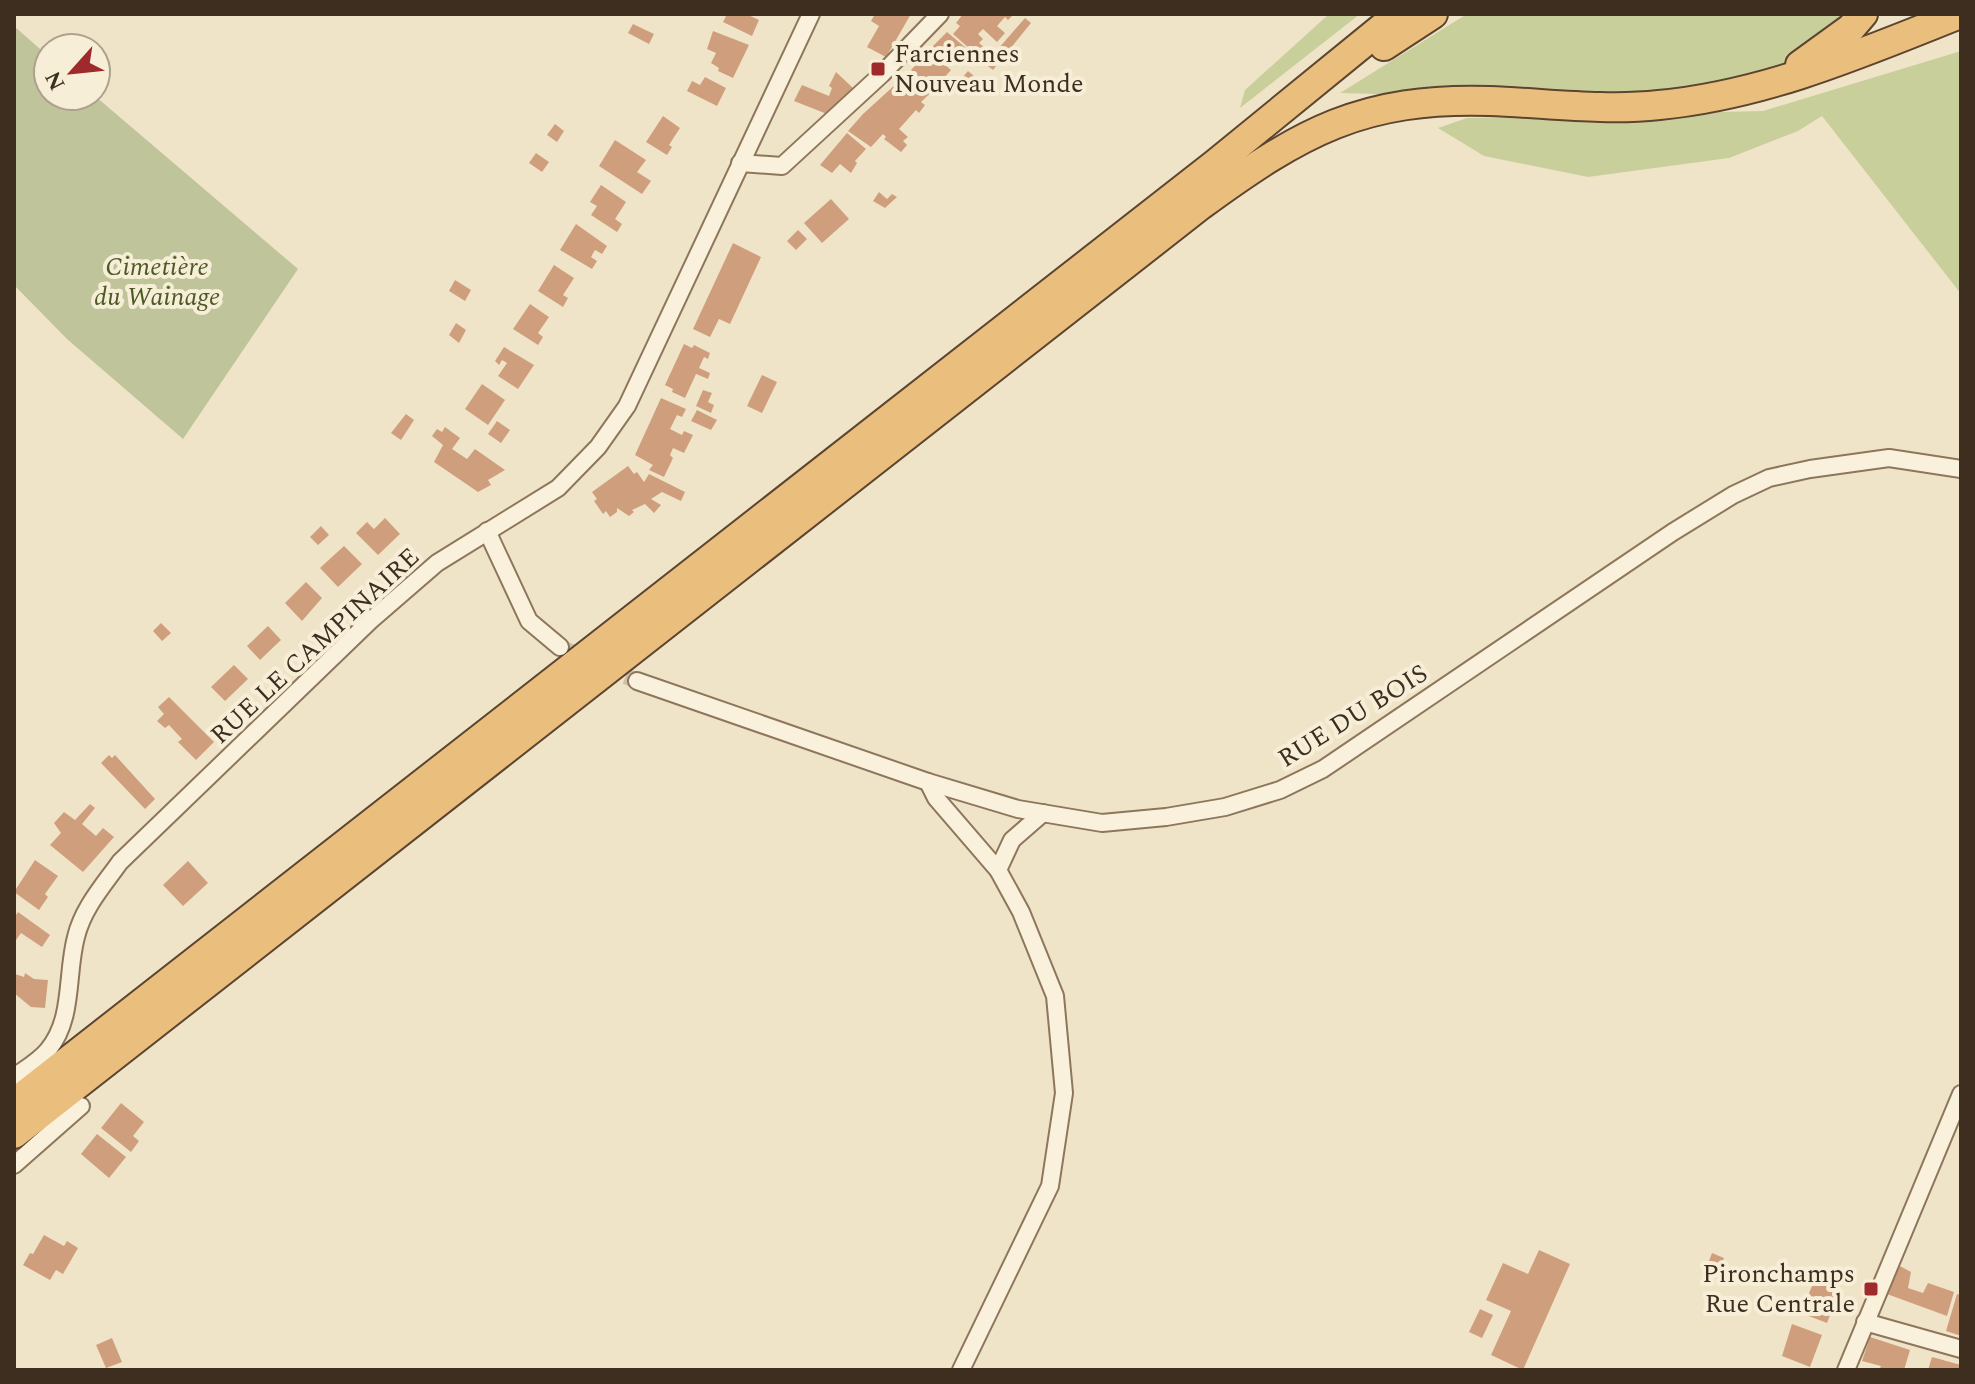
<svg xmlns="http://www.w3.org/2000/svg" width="1975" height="1384" font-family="Spectral,serif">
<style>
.green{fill:#c9cf9b}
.cemetery{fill:#bfc49a}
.building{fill:#cf9f7d}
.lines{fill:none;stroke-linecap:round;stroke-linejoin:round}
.minor-tunnel{stroke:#ccc0a6;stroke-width:16;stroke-dasharray:16 8;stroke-linecap:butt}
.minor-casing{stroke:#8d765c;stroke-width:20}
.trunk-casing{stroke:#5b4430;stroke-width:32}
.minor{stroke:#faf1dc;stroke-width:16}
.trunk{stroke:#eabe7c;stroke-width:28}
.poi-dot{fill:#9e2a2b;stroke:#f7eed8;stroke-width:3}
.labels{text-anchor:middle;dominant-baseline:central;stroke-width:8;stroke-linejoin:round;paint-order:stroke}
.poi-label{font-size:26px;fill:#3d2e20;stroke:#f7eed8;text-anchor:start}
.park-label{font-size:26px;font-style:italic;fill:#4d5a26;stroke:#f7eed8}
.street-label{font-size:26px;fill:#3d2e20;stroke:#f7eed8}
</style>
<rect width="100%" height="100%" fill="#f0e4c8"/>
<!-- green -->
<g class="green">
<path d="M1329,14H1360L1240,108L1245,90Z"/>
<path d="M1467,14H1844L1783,70L1619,101L1340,93Z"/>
<path d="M1961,51V294L1822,116L1798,131L1729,158L1588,177L1484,156L1438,128L1467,118L1763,111Z"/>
</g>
<!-- cemetery -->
<path class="cemetery" d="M14,26L48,56V96H95L298,269L183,439L67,339L14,285Z"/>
<!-- building -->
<g class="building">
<path d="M727,14H746L759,20L752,36L723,22Z"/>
<path d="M875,14H911L886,57L867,47L879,26L871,21Z"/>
<path d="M963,14H1014L1008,20L1005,17L997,26L1005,33L997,42L983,29L978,34L983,39L979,43L985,48L978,56L953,34L960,26L956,23Z"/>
<path d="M1025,18L1031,23L993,70L985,64Z"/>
<path d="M633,24L654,34L649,44L628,33Z"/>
<path d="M713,31L749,45L733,78L718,71L719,68L711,63L716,53L707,49Z"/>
<path d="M947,32L966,48L949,65L931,48Z"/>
<path d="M929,51L951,70L942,80L937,76L934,79L940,84L921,102L925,105L919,113L916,110L899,129L908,137L903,141L907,145L901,152L884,139L886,137L883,134L871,147L848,131L863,114L908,73L919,86L924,81L911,70Z"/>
<path d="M968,71L982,83L977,91L962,78Z"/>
<path d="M836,72L853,88L827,114L794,101L802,85L829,96L832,88L829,86Z"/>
<path d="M705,77L726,88L717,106L687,91L692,81L700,85Z"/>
<path d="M663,116L680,128L669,145L672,147L667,155L646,142Z"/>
<path d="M555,124L564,131L557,142L547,135Z"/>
<path d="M847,133L866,149L855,161L857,163L851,173L840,164L832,173L820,165Z"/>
<path d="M615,140L646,160L637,172L651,181L642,194L599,166Z"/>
<path d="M536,153L549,162L542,172L529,163Z"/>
<path d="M601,185L626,202L615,219L622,224L617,232L591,215L597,206L590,202Z"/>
<path d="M879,192L887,199L892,194L897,197L885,208L873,201Z"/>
<path d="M831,199L849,219L822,243L804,223Z"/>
<path d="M576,224L607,246L602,254L595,250L591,257L597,261L592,269L560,250Z"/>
<path d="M798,230L807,239L796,250L787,241Z"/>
<path d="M733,243L761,257L730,324L719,319L710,337L693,329Z"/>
<path d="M554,265L574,278L563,295L568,298L563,307L538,291Z"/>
<path d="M455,280L471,290L465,301L449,291Z"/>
<path d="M530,304L549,317L538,333L543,337L538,345L513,329Z"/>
<path d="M456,323L466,330L459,343L449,335Z"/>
<path d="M684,344L692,348L694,345L710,353L708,359L704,357L699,368L710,373L708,379L696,374L685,398L672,392L673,389L665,385Z"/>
<path d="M504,347L534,365L518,389L498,376L507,363L502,360L499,365L495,361Z"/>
<path d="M762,375L777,382L762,413L747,406Z"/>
<path d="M482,384L505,400L488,425L465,409Z"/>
<path d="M703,390L712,393L708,402L714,405L711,413L696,406Z"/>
<path d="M661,398L686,409L682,417L677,415L670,429L682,435L684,431L693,435L684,453L673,448L670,455L673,458L664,477L649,470L653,465L635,455Z"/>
<path d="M697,410L717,420L711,430L691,421Z"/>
<path d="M406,414L414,420L401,440L391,433Z"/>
<path d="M497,421L510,430L501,443L488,434Z"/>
<path d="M445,427L460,438L452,449L467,459L475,449L505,470L488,480L491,485L478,492L434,462L443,445L432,436L437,429L442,432Z"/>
<path d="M628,466L634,474L637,472L644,482L649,474L685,492L681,501L662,492L651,499L661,505L654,513L645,504L632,510L634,512L629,516L617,508V512L610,517L606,511L603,514L594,501L597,499L592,492Z"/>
<path d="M385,518L400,534L378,555L356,533L367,522L374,529Z"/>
<path d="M321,526L329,535L318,545L310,537Z"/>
<path d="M344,546L362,564L338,587L320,568Z"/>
<path d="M306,582L322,598L302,621L285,603Z"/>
<path d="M161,623L171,633L162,641L153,631Z"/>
<path d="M268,626L281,640L260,660L247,646Z"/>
<path d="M234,665L248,679L225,701L211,687Z"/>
<path d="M169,697L214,742L196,760L178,742L182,739L169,725L165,728L157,721L164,714L158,707Z"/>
<path d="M109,755L112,758L115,755L155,799L145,809L101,763Z"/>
<path d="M90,804L95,808L82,824L96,836L103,828L114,837L83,872L50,845L61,833L54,823L64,812L75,820Z"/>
<path d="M35,860L58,876L45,894L48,897L39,910L14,892Z"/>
<path d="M188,861L208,883L183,906L163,885Z"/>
<path d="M18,912L50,935L42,947L21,933L14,943V918Z"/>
<path d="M25,973L34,979L48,980L45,1008L31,1007L14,993L15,974L24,977Z"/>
<path d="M121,1103L144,1122L133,1136L139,1141L131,1152L101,1128Z"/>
<path d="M97,1134L126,1157L109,1178L81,1154Z"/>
<path d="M44,1235L64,1246L67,1241L78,1248L63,1274L56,1270L50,1280L23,1265L30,1253L33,1254Z"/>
<path d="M1539,1250L1570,1264L1523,1370L1491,1355L1511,1311L1486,1300L1503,1263L1528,1274Z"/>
<path d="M1712,1253L1724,1258L1722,1264L1719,1263L1715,1273L1706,1269Z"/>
<path d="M1898,1265L1911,1272L1908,1288L1923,1293L1928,1283L1954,1292L1947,1316L1887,1294Z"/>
<path d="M1814,1281L1839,1291L1827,1323L1801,1313Z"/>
<path d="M1957,1294L1960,1295L1961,1304V1336L1946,1331Z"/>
<path d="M1480,1309L1493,1315L1482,1338L1469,1332Z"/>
<path d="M1792,1324L1822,1335L1810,1367L1782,1356Z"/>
<path d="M1870,1337L1910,1350L1904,1370H1879L1881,1366L1862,1361Z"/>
<path d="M112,1338L122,1362L106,1368L96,1345Z"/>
<path d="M1932,1357L1961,1365V1370H1928Z"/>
</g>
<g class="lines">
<!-- minor-tunnel -->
<path class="minor-tunnel" d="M560,647L637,681"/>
<defs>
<g id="minor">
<path d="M740,163L782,166L882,74L940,14"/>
<path d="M487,531L529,621L560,647"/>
<path d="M637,681L928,782L1018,809L1102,823L1166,817L1225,807L1280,790L1323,769L1673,532L1733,495L1769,478L1810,469L1889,458L1961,469"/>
<path d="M928,782L936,798L998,870L1021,912L1055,996L1064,1093L1050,1186L961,1370"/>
<path d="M998,870L1012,840L1043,813"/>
<path d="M14,1077C25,1069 39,1061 48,1050C74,1019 66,974 76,937C83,908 103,886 120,862L370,621L437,563L558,488L598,447L627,406L811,14"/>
<path d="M14,1165L81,1106"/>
<path d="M1865,1322L1961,1349"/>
<path d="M1846,1370L1961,1094"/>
</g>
<g id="trunk">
<path d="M1384,46L1433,14"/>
<path d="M1800,65L1851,28L1863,14"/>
<path d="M14,1103L1215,164L1399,14"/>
<path d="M14,1134L1201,205C1301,132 1362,97 1490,101C1546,103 1604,111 1659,105C1765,95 1862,53 1960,14"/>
</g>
</defs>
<!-- minor casing -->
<use href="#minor" class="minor-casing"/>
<!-- trunk casing -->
<use href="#trunk" class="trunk-casing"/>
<!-- minor -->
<use href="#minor" class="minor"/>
<!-- trunk -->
<use href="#trunk" class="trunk"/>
</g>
<!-- markers -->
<g class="poi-dot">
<rect x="870" y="61" width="16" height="16" rx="4"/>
<rect x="1863" y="1281" width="16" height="16" rx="4"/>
</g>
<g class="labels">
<!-- poi labels -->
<g class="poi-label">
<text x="894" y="54">Farciennes<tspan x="894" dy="30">Nouveau Monde</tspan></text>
<text x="1855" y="1274" text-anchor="end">Pironchamps<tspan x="1855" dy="30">Rue Centrale</tspan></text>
</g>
<!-- park labels -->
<g class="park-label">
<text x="157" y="267">Cimetière<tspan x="157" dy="30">du Wainage</tspan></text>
</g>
<!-- street labels -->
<g class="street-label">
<text transform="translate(315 646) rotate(-43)">RUE LE CAMPINAIRE</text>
<text transform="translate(1353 716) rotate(-32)">RUE DU BOIS</text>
</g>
</g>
<!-- border -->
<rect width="1975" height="1384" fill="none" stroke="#3d2e20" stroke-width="32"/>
<!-- north arrow -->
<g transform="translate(72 72) rotate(243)"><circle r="38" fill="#f7eed8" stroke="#ada18e" stroke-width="2"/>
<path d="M0-6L14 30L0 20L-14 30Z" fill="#9e2a2b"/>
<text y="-12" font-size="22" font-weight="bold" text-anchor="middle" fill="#3d2e20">N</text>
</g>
</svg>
